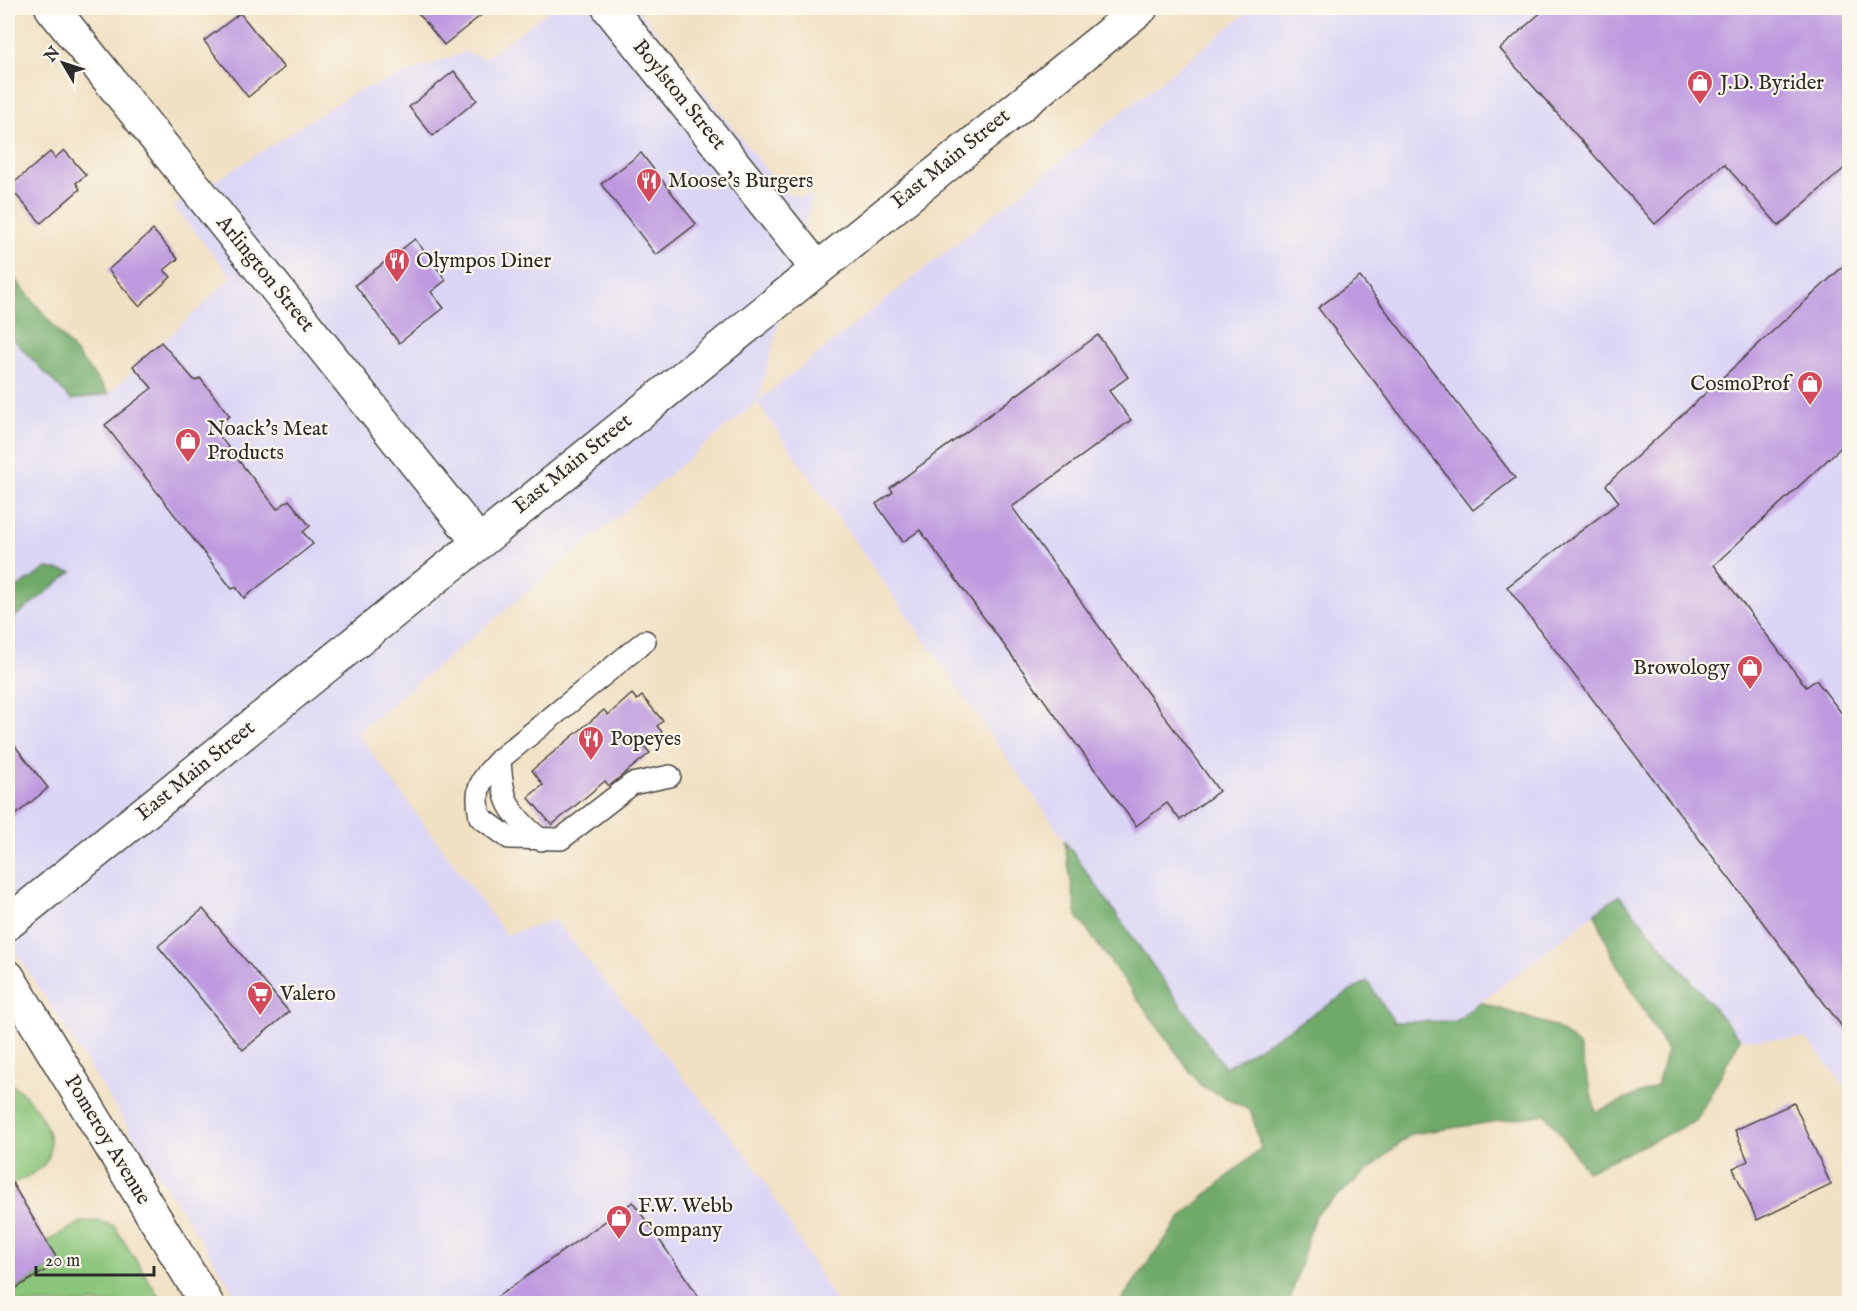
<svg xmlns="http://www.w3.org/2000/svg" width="1857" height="1311" font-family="'IM FELL English',serif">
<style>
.built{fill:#dcd6f6}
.green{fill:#8ac579;stroke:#5a7852;stroke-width:1.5}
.forest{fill:#6faa69;stroke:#4d6a4a;stroke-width:1.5}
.building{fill:#be99df}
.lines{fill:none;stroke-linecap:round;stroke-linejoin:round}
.service-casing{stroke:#494642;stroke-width:24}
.minor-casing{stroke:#494642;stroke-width:36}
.secondary-casing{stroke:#494642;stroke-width:36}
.primary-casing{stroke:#494642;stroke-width:36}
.service{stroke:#fff;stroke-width:21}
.minor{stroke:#fff;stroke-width:33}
.secondary{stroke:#fff;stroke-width:33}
.primary{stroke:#fff;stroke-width:33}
.labels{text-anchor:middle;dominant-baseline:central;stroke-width:4.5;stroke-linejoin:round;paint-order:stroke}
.poi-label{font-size:21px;fill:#2b2b2b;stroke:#fbf7ec;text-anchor:start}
.street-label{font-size:21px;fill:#2b2b2b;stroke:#fbf7ec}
</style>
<rect width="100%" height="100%" fill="#fbf7ec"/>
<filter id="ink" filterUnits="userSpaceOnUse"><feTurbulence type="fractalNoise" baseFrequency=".0167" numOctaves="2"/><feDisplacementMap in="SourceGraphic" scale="12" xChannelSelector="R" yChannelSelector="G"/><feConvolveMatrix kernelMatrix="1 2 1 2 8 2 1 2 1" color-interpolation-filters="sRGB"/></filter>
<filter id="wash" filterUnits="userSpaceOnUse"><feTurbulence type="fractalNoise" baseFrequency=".008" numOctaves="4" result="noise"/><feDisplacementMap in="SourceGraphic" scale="24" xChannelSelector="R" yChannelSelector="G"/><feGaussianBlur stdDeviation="1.35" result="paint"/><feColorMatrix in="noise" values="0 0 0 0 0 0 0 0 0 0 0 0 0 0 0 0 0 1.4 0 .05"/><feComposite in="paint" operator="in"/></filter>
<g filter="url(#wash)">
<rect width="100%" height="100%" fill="#f1e0c2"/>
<!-- built -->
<path class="built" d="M552,8H637L783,191L798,197L813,195L758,401L1253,8H1849V1092L1807,1039H1740L1619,895L1456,1021L1394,1022L1367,982L1225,1068L757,402L357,733L506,935L555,920L756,1167L836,1303H241L8,940V622L72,572L46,568L8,594V334L71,400L109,394L232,277L174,207L355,92L465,52L485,58Z"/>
<!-- green -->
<g class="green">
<path d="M8,1083C30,1094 60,1134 47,1160C41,1172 23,1178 12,1184L8,1176Z"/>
<path d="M98,1221L114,1226L163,1303L8,1304V1293L59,1262L47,1241L82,1222Z"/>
</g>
<!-- forest -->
<g class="forest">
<path d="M8,270L109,394L71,400L8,334Z"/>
<path d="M47,568L72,572L8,622V594Z"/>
<path d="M1064,840L1225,1068L1367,981L1394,1022L1456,1021L1480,1002L1556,1027L1579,1046L1596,1112L1657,1086L1667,1050L1612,955L1595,913L1619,895L1740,1039L1696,1121L1587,1171L1546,1114L1411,1134L1315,1215L1289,1303H1119L1182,1216L1261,1148L1251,1111L1200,1085L1077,916Z"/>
</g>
<g id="blocks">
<!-- building -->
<g class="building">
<path d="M414,8H490L444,45Z"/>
<path d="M1546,8H1850V163L1779,226L1724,164L1655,224L1500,49Z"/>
<path d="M240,13L284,68L248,97L204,41Z"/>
<path d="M454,71L477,100L433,136L409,107Z"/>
<path d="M64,150L86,175L76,183L80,189L41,223L9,187L50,152L55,158Z"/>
<path d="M641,153L696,224L656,255L601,184Z"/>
<path d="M153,230L178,259L164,270L171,277L139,306L108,270Z"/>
<path d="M415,239L446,280L431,292L444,308L399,343L355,285Z"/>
<path d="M1850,260V439L1714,565L1806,687L1816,680L1850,724V1037L1507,587L1619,502L1606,485Z"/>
<path d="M1360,277L1515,478L1473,510L1318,308Z"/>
<path d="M1098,335L1128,377L1109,391L1131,420L1012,507L1219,791L1180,820L1167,803L1136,826L920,530L903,542L876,504L893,492L890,488Z"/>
<path d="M161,342L195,381L200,378L230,416L213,428L277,509L289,500L310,526L303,532L313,544L244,598L236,587L232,589L105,425L152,388L133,366Z"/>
<path d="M632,694L637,700L642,696L663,721L657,726L662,732L644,746L650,753L609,786L605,781L552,825L528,797L543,785L532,770L604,710L608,715Z"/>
<path d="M8,737L48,788L8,821Z"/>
<path d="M203,909L289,1012L243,1050L158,946Z"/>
<path d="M1794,1103L1831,1185L1757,1220L1733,1168L1748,1161L1735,1130Z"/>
<path d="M8,1176L59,1262L8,1293Z"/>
<path d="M633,1202L704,1304H487Z"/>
</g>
</g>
</g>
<g filter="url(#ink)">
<use href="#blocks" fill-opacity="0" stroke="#494642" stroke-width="1.5"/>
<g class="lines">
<defs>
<g id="service">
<path d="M645,641L500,759C480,780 474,788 480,817L509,838L561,839L632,784L670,776"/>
<path d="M500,759C502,800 508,813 541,840"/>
</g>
<g id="minor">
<path d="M52,8L478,541"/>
<path d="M609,8L816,267"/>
</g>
<path id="secondary" d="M8,977L207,1304"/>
<path id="primary" d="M8,923L1141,8"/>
</defs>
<!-- service casing -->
<use href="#service" class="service-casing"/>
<!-- minor casing -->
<use href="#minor" class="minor-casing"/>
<!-- secondary casing -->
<use href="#secondary" class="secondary-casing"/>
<!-- primary casing -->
<use href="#primary" class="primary-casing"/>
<!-- service -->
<use href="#service" class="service"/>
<!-- minor -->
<use href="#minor" class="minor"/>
<!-- secondary -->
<use href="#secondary" class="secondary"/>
<!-- primary -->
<use href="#primary" class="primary"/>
</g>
</g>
<!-- icons -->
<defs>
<symbol id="shop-pin" viewBox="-11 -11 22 30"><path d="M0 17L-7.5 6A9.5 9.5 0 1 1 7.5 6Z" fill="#d1495b" stroke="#fbf7ec"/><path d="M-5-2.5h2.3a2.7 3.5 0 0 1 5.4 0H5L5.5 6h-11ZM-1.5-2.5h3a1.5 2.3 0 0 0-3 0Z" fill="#fff"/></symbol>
<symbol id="restaurant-pin" viewBox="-11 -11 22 30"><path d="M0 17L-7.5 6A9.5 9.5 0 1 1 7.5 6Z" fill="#d1495b" stroke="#fbf7ec"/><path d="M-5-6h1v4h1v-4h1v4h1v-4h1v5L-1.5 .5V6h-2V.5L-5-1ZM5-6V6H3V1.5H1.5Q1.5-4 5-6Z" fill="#fff"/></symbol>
<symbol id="supermarket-pin" viewBox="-11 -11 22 30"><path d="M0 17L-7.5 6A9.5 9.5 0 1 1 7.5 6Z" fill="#d1495b" stroke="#fbf7ec"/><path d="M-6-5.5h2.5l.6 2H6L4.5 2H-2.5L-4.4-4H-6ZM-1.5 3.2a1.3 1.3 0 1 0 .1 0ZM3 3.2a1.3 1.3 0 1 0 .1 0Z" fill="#fff"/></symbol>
</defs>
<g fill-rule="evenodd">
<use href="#shop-pin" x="1685" y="68" width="30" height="40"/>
<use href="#restaurant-pin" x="634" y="166" width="30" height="40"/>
<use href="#restaurant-pin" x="382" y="246" width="30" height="40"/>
<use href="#shop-pin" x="1795" y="369" width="30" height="40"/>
<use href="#shop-pin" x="173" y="426" width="30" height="40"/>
<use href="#shop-pin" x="1735" y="653" width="30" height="40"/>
<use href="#restaurant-pin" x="576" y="724" width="30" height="40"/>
<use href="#supermarket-pin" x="245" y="979" width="30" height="40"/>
<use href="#shop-pin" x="604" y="1203" width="30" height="40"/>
</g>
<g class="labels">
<!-- poi labels -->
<g class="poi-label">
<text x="1720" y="83">J.D. Byrider</text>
<text x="668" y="181">Moose's Burgers</text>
<text x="416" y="261">Olympos Diner</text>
<text x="1790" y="384" text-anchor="end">CosmoProf</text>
<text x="207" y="429">Noack's Meat<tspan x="207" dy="24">Products</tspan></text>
<text x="1730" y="668" text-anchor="end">Browology</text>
<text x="610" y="739">Popeyes</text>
<text x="280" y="994">Valero</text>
<text x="638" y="1206">F.W. Webb<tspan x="638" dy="24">Company</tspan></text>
</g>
<!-- street labels -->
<g class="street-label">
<text transform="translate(679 95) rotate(51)">Boylston Street</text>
<text transform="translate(951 159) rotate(-39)">East Main Street</text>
<text transform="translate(265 274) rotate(51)">Arlington Street</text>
<text transform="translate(573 464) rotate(-39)">East Main Street</text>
<text transform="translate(196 771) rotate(-39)">East Main Street</text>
<text transform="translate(107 1140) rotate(59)">Pomeroy Avenue</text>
</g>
</g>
<!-- margin -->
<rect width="1857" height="1311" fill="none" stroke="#fbf7ec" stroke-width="30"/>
<!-- north arrow -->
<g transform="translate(63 63) rotate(309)" stroke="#fbf7ec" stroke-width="4.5" paint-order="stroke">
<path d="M0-4.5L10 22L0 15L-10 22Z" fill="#2b2b2b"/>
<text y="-9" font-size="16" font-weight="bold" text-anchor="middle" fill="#2b2b2b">N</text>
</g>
<!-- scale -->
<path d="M36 1266v9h118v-9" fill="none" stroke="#2b2b2b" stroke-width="3"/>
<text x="45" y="1266" font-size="18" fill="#2b2b2b" stroke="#fbf7ec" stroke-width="4.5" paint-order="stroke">20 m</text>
</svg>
